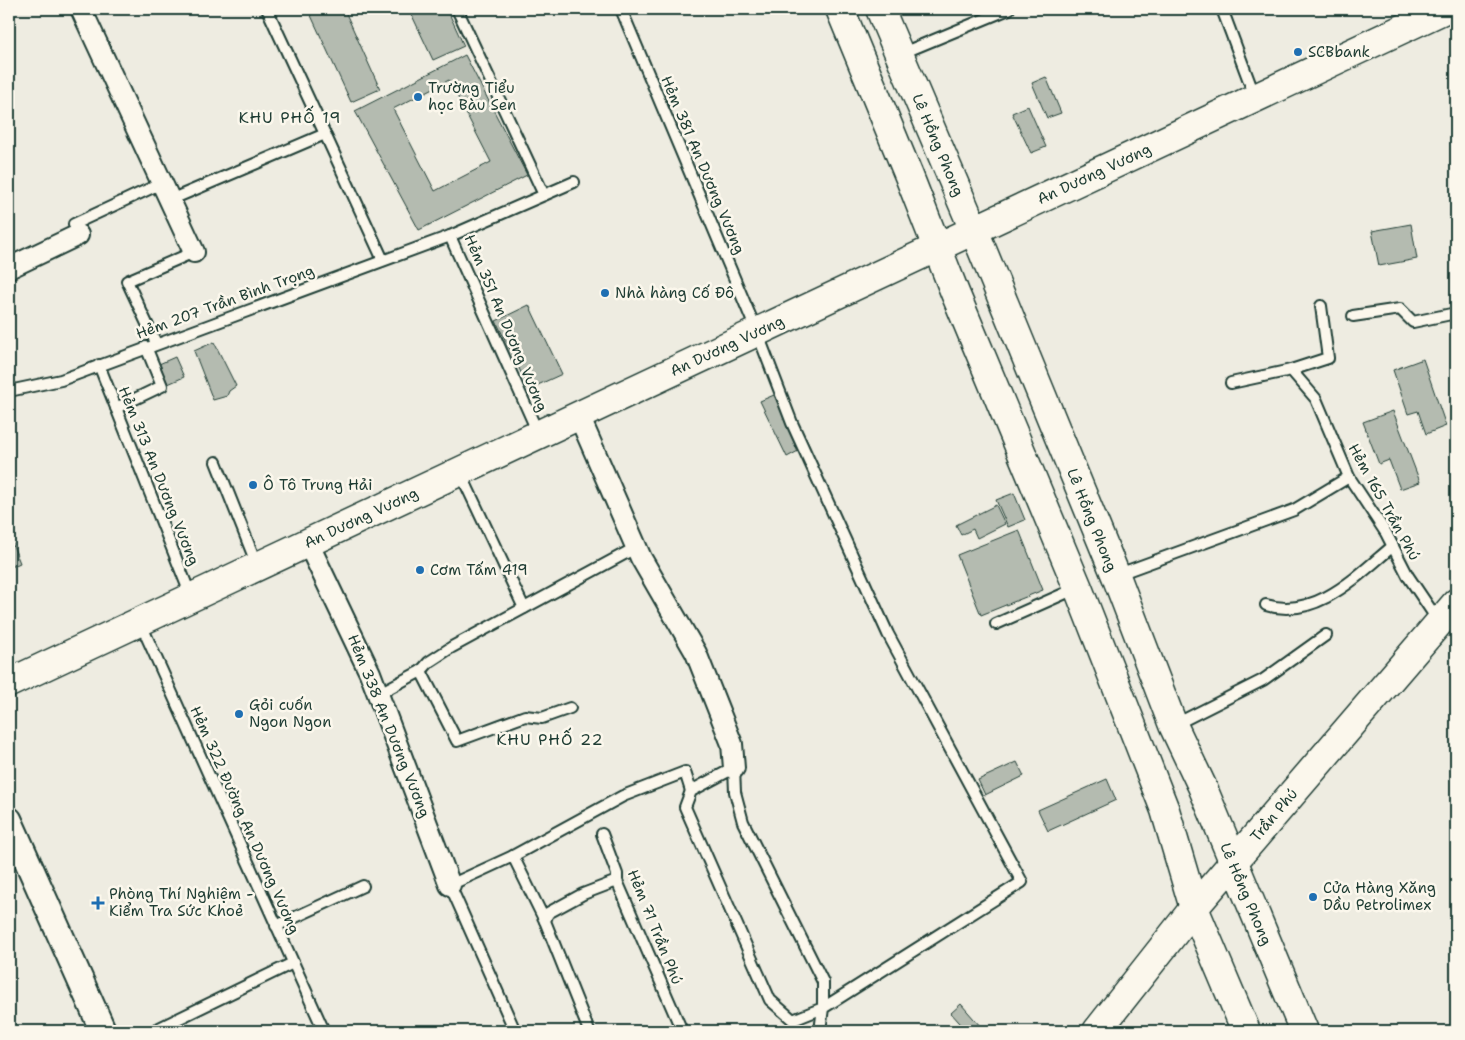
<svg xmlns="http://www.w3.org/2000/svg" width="1465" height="1040" font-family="'Shantell Sans',sans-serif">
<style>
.building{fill:#b4bbb0;stroke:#1f3d34;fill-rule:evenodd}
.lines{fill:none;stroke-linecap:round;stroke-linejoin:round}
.service-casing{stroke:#1f3d34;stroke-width:14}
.minor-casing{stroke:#1f3d34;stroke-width:24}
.tertiary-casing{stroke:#1f3d34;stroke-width:29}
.secondary-casing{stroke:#1f3d34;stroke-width:31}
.primary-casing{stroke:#1f3d34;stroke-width:31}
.service{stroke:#fbf7ec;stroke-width:10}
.minor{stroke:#fbf7ec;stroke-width:20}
.tertiary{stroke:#fbf7ec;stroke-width:25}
.secondary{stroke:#fbf7ec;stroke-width:28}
.primary{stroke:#fbf7ec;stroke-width:28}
.poi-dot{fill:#1f6fb2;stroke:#fbf7ec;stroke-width:2}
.labels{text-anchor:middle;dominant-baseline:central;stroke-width:5;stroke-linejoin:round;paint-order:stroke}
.poi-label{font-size:15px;fill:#1f3d34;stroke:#fbf7ec;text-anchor:start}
.street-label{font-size:15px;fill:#1f3d34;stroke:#fbf7ec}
.neighbourhood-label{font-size:16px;letter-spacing:1px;fill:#1f3d34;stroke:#fbf7ec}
</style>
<rect width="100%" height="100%" fill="#eeece1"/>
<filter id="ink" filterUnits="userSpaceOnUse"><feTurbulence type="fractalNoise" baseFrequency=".02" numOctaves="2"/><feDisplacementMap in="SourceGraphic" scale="10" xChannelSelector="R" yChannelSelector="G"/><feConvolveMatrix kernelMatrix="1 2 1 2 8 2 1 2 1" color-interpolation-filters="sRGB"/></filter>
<g filter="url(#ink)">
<!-- building -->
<g class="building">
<path d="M308,9H344L380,89L351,102Z"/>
<path d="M409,9H447L464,46L433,60Z"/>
<path d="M465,55L527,175L419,230L355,111ZM449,80L491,162L435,191L393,109Z"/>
<path d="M1046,77L1061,113L1047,118L1032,83Z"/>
<path d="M1028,106L1046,147L1031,153L1012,113Z"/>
<path d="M1411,224L1417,259L1379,266L1372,231Z"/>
<path d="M529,305L562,374L529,389L496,321Z"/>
<path d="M214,342L236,386L229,391L227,396L213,400L194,351Z"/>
<path d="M175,357L184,377L168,384L159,364Z"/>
<path d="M1423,359L1446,426L1426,434L1418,411L1408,414L1393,370Z"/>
<path d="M774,395L800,450L787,457L760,401Z"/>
<path d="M1393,411L1420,482L1400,489L1389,460L1379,464L1363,422Z"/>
<path d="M1014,493L1025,520L1008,527L996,500Z"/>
<path d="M996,505L1005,524L977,538L973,529L961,535L956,525Z"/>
<path d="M1019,530L1043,590L981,615L957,555Z"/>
<path d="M9,535L20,563L9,568Z"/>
<path d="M1017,762L1024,776L985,795L978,780Z"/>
<path d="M1107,779L1116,800L1048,831L1038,810Z"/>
<path d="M961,1004L981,1027L975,1031H967L951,1013Z"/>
</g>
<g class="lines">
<defs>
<g id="service">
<path d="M457,9L544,195"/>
<path d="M621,9L757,332L792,423L888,634L1022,882L823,1008L793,1020L770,1000L685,807L691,791L734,768L735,792L743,822L823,982V1008L820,1031"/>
<path d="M1222,9L1255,97"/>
<path d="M900,54L1009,9"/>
<path d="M325,134L383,260"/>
<path d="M170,200L325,134L267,9"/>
<path d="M78,235L74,224L162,183"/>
<path d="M1353,316L1400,309L1413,322L1456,313"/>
<path d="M156,343L127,281L194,252"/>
<path d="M99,365L191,596"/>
<path d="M1291,370L1316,399L1349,477L1386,533L1408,576L1439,622"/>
<path d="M1231,383L1291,370L1328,358L1321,306"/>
<path d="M9,391L61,380L450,236"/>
<path d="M116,408L162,386L146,347"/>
<path d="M538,433L450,236L574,182"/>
<path d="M216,462L257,565"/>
<path d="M460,472L524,608"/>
<path d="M1116,575L1294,510L1349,477"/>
<path d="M1266,605C1316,620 1357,576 1393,546"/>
<path d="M140,622L324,1031"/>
<path d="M996,624L1077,588"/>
<path d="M421,671L429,662L452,647L637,547"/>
<path d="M378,694L421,671L457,741L525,716L542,718L570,708"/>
<path d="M1174,725L1263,680L1326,635"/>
<path d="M602,834L617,874V881L682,1031"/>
<path d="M513,856L545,921"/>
<path d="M276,926L363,886"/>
<path d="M153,1031L293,963"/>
<path d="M515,1031L450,885L513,856L623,796L685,772L691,791"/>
<path d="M589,1031L545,921L548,913L583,894L617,881"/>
</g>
<g id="minor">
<path d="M81,9L194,252"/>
<path d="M9,268L78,235"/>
<path d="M579,416L641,558L696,653L732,744L734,768"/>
<path d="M308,543L370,673L450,885"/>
</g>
<path id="tertiary" d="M9,820L103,1031"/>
<g id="secondary">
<path d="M840,9L909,176L955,293L1078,588L1165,810L1194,908L1246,1031"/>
<path d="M880,9L974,230L1116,576L1173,725L1202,786L1304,1031"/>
<path d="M9,683L1445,9"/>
</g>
<path id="primary" d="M1097,1031L1194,908L1456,603"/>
</defs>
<!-- service casing -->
<use href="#service" class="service-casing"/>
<!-- minor casing -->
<use href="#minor" class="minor-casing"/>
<!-- tertiary casing -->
<use href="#tertiary" class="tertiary-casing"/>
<!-- secondary casing -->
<use href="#secondary" class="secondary-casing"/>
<!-- primary casing -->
<use href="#primary" class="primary-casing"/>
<!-- service -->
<use href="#service" class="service"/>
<!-- minor -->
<use href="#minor" class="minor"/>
<!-- tertiary -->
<use href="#tertiary" class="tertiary"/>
<!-- secondary -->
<use href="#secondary" class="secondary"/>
<!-- primary -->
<use href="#primary" class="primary"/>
</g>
</g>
<!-- markers -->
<g class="poi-dot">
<circle cx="1298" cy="52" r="5"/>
<circle cx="418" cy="97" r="5"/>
<circle cx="605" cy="293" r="5"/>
<circle cx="253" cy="485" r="5"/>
<circle cx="420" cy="570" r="5"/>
<circle cx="239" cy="714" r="5"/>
<circle cx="1313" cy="897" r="5"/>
<path d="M95.5 895.5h5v5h5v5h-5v5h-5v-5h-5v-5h5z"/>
</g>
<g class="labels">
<!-- poi labels -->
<g class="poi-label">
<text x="1308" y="52">SCBbank</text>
<text x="428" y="88">Trường Tiểu<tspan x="428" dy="17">học Bàu Sen</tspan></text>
<text x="615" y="293">Nhà hàng Cố Đô</text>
<text x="263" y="485">Ô Tô Trung Hải</text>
<text x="430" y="570">Cơm Tấm 419</text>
<text x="249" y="705">Gỏi cuốn<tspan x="249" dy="17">Ngon Ngon</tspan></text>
<text x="1323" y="888">Cửa Hàng Xăng<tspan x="1323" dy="17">Dầu Petrolimex</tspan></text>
<text x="109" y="894">Phòng Thí Nghiệm -<tspan x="109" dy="17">Kiểm Tra Sức Khoẻ</tspan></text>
</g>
<!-- street labels -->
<g class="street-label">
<text transform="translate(938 145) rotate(67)">Lê Hồng Phong</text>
<text transform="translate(703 165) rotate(67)">Hẻm 381 An Dương Vương</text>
<text transform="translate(1094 174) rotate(-25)">An Dương Vương</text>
<text transform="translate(225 302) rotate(-20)">Hẻm 207 Trần Bình Trọng</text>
<text transform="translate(506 323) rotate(67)">Hẻm 351 An Dương Vương</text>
<text transform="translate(727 346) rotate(-25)">An Dương Vương</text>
<text transform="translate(159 476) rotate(68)">Hẻm 313 An Dương Vương</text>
<text transform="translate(1384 502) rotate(61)">Hẻm 165 Trần Phú</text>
<text transform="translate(361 518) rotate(-25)">An Dương Vương</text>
<text transform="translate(1092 520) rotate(68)">Lê Hồng Phong</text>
<text transform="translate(389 726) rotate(68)">Hẻm 338 An Dương Vương</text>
<text transform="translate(1274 815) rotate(-50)">Trần Phú</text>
<text transform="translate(245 820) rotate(66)">Hẻm 322 Đường An Dương Vương</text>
<text transform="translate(1246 894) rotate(67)">Lê Hồng Phong</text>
<text transform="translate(655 927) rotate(68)">Hẻm 71 Trần Phú</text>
</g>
<!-- neighbourhood labels -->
<g class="neighbourhood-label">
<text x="290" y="117">KHU PHỐ 19</text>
<text x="550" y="739">KHU PHỐ 22</text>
</g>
</g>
<!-- margin -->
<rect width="1465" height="1040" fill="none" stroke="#fbf7ec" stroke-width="30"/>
<rect x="15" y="15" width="1435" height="1010" fill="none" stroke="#1f3d34" stroke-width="2" filter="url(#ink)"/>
</svg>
